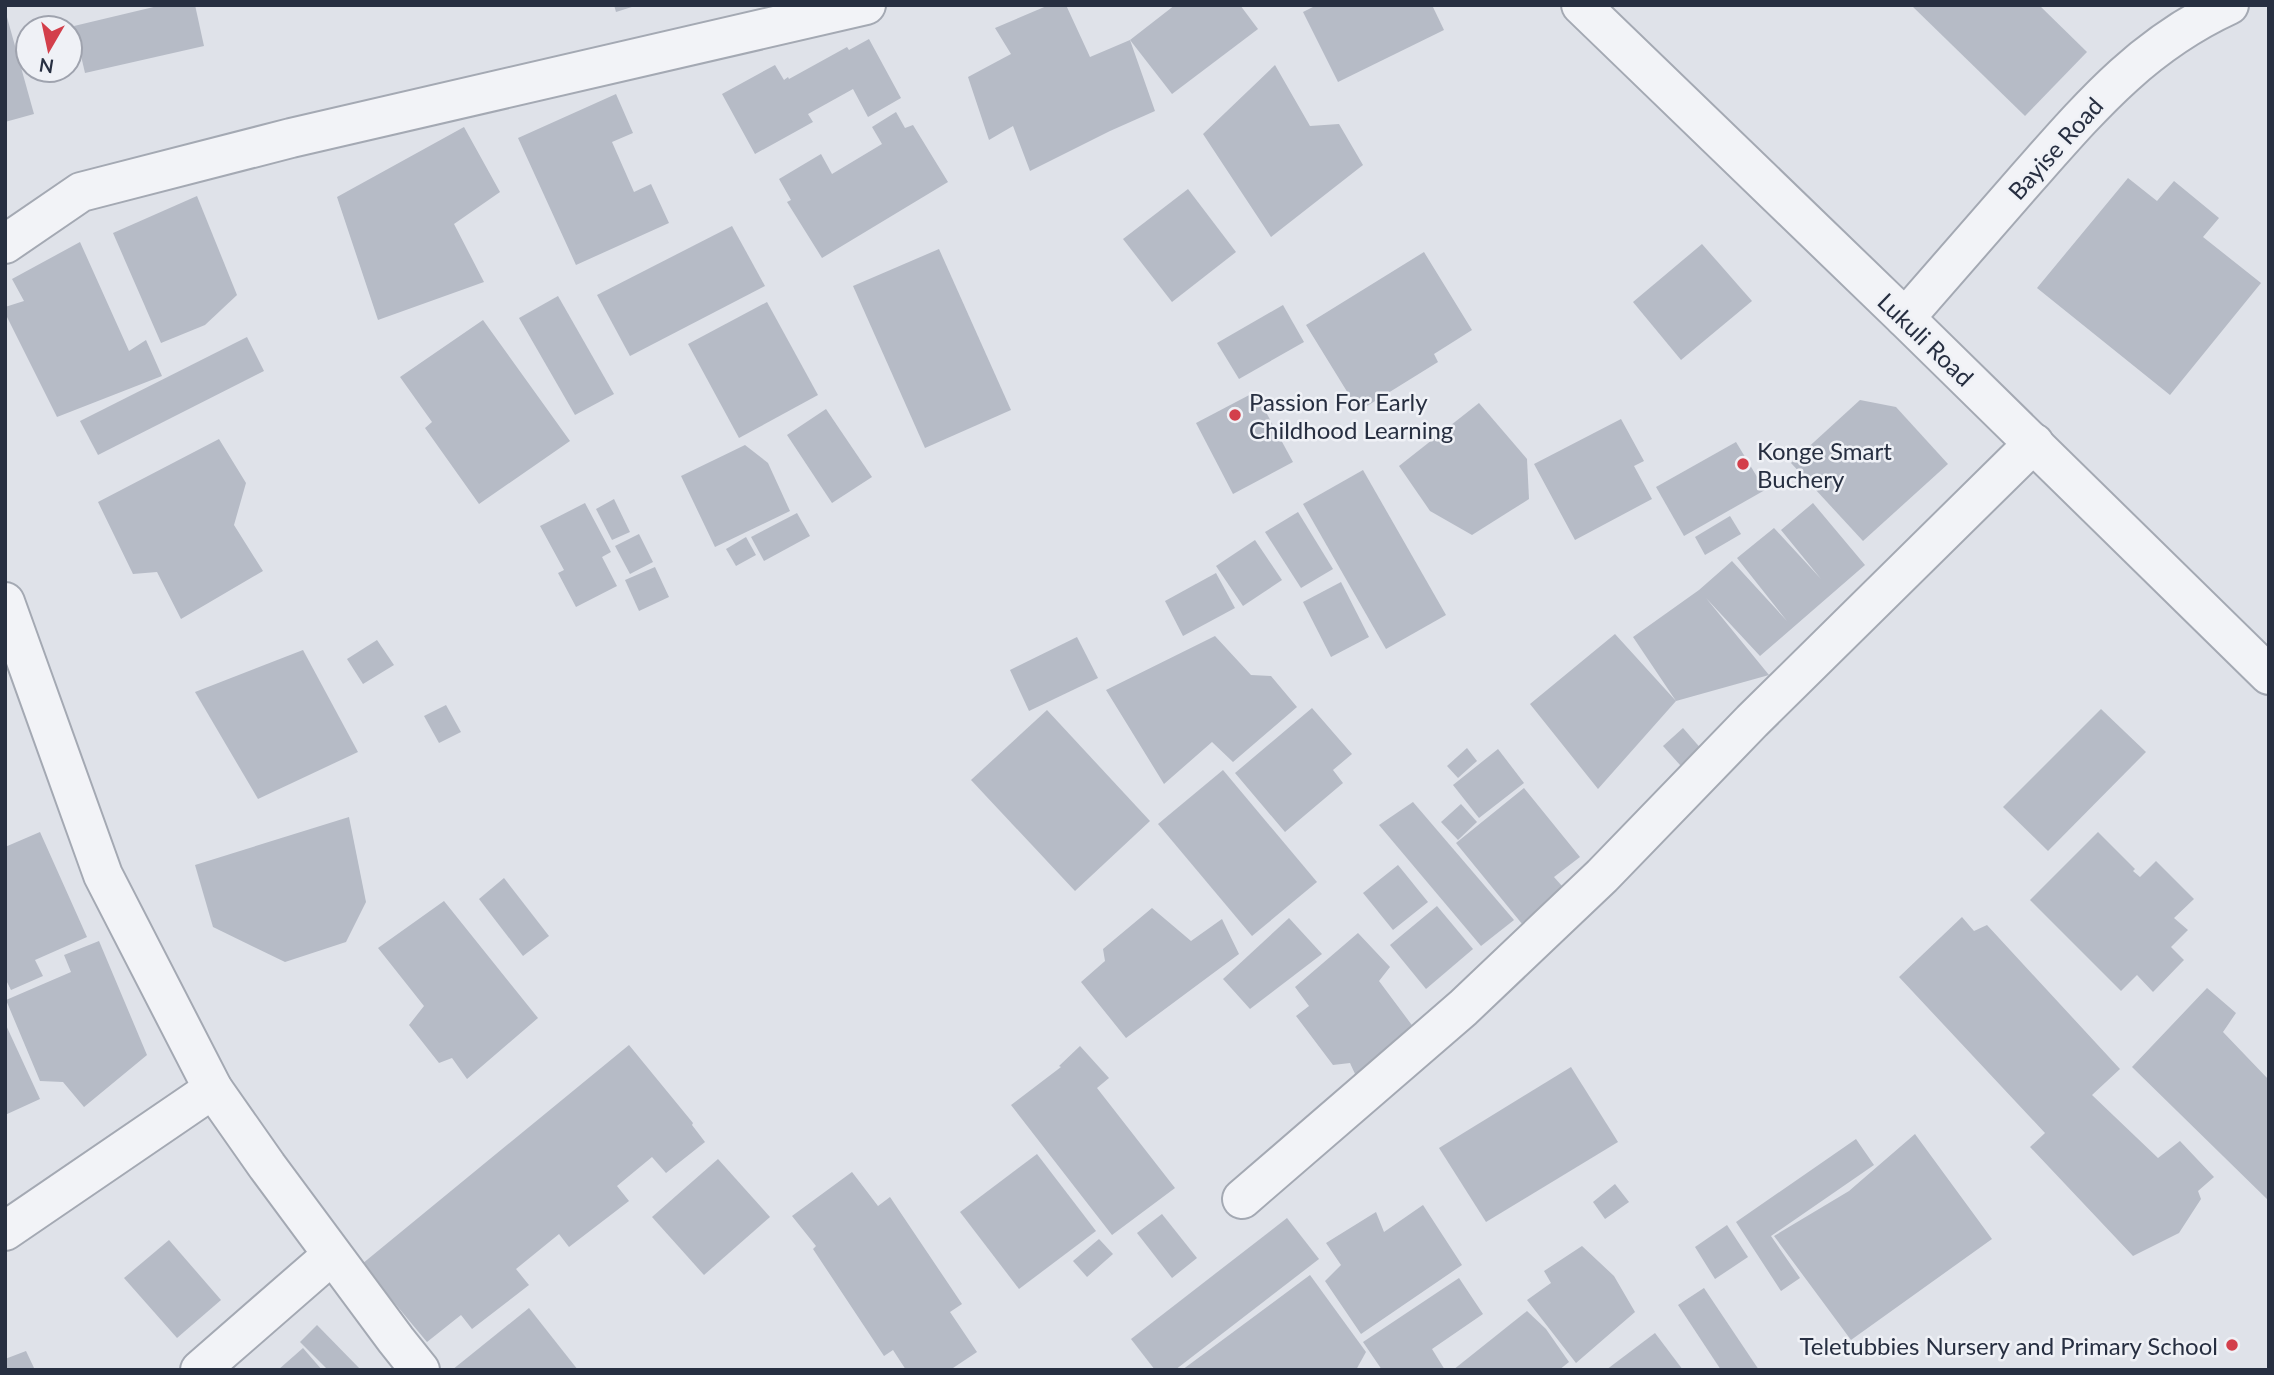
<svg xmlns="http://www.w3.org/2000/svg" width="2274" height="1375" font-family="Lato,sans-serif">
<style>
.building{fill:#b6bbc6}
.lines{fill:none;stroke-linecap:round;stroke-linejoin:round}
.minor-casing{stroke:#a4a9b3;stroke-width:42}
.minor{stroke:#f2f3f7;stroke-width:38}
.poi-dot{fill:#d33f4b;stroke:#eff1f6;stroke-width:2.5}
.labels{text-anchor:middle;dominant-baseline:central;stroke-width:5;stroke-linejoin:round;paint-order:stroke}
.street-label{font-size:24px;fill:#272f41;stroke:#eff1f6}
.poi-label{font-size:24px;fill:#272f41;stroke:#eff1f6;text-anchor:start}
</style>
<rect width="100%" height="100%" fill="#dfe2e9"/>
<!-- building -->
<g class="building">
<path d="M162,5H195L204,46L85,73L74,26Z"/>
<path d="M614,5H635V6L616,12Z"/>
<path d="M1049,5H1066L1090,57L1130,40L1155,111L1110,131L1030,171L1013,126L989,140L968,77L1011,54L995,28Z"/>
<path d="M1175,5H1240L1258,29L1172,94L1130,40Z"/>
<path d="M1317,5H1432L1444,30L1338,82L1303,12Z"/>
<path d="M1911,5H2039L2087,52L2025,116Z"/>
<path d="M5,10L34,114L5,122Z"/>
<path d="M869,39L901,98L868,117L853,89L808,114L813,122L755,154L722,94L775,65L784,80L788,77L789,79L847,47L849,50Z"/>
<path d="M1275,65L1310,126L1339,124L1363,165L1271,237L1203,134Z"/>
<path d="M616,94L633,133L612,142L634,192L651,184L669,223L576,265L518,138Z"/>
<path d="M896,112L905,128L913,125L948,182L822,258L787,202L791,200L779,179L821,154L832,174L882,144L872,127Z"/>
<path d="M464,127L500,192L454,224L484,282L378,320L337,197Z"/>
<path d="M2128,178L2157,201L2174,181L2219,218L2203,237L2261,283L2170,395L2037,288Z"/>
<path d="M1188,189L1236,252L1172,302L1123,239Z"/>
<path d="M197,196L237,295L205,325L161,343L113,233Z"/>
<path d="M732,226L765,286L630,356L597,295Z"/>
<path d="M80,242L129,351L146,340L162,376L57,417L5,313V307L24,301L12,279Z"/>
<path d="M1702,244L1752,301L1681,360L1633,302Z"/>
<path d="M939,249L1011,410L925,448L853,286Z"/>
<path d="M1424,252L1472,330L1434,354L1438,362L1359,411L1306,325Z"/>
<path d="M558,296L614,394L575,415L519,318Z"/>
<path d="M767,302L818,395L739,438L688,344Z"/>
<path d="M1283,305L1304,342L1239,379L1217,343Z"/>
<path d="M483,320L570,441L479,504L425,428L432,422L400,377Z"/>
<path d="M247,337L264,371L98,455L80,421Z"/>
<path d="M1255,392L1293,462L1233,494L1196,423Z"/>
<path d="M1860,400L1896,407L1948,464L1863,541L1791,463Z"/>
<path d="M1479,403L1527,459L1529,499L1472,535L1430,511L1399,466Z"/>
<path d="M826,409L872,477L832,503L787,435Z"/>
<path d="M1621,419L1644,461L1634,466L1652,499L1575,540L1534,464Z"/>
<path d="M219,439L246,483L234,525L263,571L181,619L157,572L133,574L98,502Z"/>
<path d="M1736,442L1765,490L1684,536L1656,487Z"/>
<path d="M745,445L768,463L790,511L715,547L681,476Z"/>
<path d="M1363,470L1446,615L1386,649L1303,504Z"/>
<path d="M614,499L630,532L612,540L596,509Z"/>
<path d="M585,503L611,552L602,557L617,586L576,607L558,573L564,570L540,526Z"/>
<path d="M1813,503L1865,565L1760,656L1706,598L1769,675L1676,701L1598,789L1530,704L1615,634L1676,701L1633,637L1699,590L1732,561L1787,621L1737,558L1774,528L1821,579L1781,530Z"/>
<path d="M1298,512L1333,569L1301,588L1265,532Z"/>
<path d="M797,513L810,536L764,561L751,537Z"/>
<path d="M1730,516L1741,534L1705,555L1695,537Z"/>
<path d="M639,534L653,562L630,574L615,546Z"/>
<path d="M746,537L756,555L736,566L726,549Z"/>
<path d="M1255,540L1282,580L1243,606L1216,566Z"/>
<path d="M655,567L669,597L639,611L625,580Z"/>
<path d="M1216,573L1235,608L1183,636L1165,601Z"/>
<path d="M1341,582L1369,637L1331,657L1303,602Z"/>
<path d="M1215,636L1251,675L1271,676L1297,707L1233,762L1212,742L1164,784L1106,690Z"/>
<path d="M1077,637L1098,678L1029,711L1010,670Z"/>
<path d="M377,640L394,665L363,684L347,659Z"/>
<path d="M303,650L358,752L258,799L195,692Z"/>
<path d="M446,705L461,732L439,743L424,716Z"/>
<path d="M1312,708L1352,754L1333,770L1343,783L1285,832L1235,773Z"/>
<path d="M2101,709L2146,752L2048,851L2003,807Z"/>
<path d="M1047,710L1150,821L1075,891L971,780Z"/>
<path d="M1683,728L1710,759L1689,775L1663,746Z"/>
<path d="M1467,748L1477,761L1458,778L1447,766Z"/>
<path d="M1498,749L1524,783L1479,818L1453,785Z"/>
<path d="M1223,770L1317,882L1252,936L1158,824Z"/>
<path d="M1524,788L1580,857L1554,877L1570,895L1527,930L1456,843Z"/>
<path d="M1413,802L1514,920L1481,946L1379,825Z"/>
<path d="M1461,804L1477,822L1458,840L1441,822Z"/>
<path d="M349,817L366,902L346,942L285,962L213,927L195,865Z"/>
<path d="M40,832L87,937L35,960L43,976L11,990L5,978V847Z"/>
<path d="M2098,832L2135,869L2133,871L2140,877L2156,861L2194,899L2174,918L2188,930L2171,947L2184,960L2153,992L2137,975L2121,991L2030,900Z"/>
<path d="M1398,865L1428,902L1393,930L1363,893Z"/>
<path d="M504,878L549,936L523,956L479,899Z"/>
<path d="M444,901L538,1018L467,1079L452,1058L439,1063L409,1025L424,1006L378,948Z"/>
<path d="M1437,906L1473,949L1426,989L1390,945Z"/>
<path d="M1152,908L1191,941L1222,919L1239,954L1126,1038L1081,982L1105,961L1103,949Z"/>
<path d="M1962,917L1974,931L1987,925L2120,1069L2092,1095L2158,1158L2180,1141L2214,1177L2198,1191L2201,1199L2179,1233L2133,1256L2030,1147L2045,1133L1899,977Z"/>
<path d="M1289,918L1322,954L1250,1009L1223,979Z"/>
<path d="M1358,933L1390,967L1379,981L1420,1036L1361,1087L1350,1063L1333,1065L1296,1016L1309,1006L1295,987Z"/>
<path d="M99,941L147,1055L84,1107L63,1082L40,1081L6,1000L71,972L64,955Z"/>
<path d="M2207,988L2236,1013L2223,1032L2269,1080V1201L2132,1067Z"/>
<path d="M5,1023L40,1099L5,1115Z"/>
<path d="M629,1045L693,1123L692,1125L705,1142L666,1173L652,1157L617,1186L629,1201L569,1247L559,1234L516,1269L529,1285L472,1329L461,1315L427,1342L362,1264Z"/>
<path d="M1080,1046L1109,1078L1097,1088L1175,1188L1112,1235L1011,1105L1061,1067L1059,1066Z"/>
<path d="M1571,1067L1618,1142L1486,1222L1439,1148Z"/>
<path d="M1915,1134L1992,1239L1851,1340L1774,1236L1849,1191Z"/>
<path d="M1856,1139L1874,1165L1771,1236L1800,1278L1781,1291L1736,1222Z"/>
<path d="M1037,1154L1096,1231L1019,1289L960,1212Z"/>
<path d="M718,1159L770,1217L704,1275L652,1217Z"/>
<path d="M852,1172L878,1206L890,1197L962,1304L950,1312L977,1352L950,1370H906L893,1350L884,1356L813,1249L816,1246L792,1216Z"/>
<path d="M1615,1184L1629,1202L1605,1219L1593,1202Z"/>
<path d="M1423,1205L1462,1265L1361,1334L1325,1281L1341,1265L1326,1243L1376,1212L1384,1232Z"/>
<path d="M1162,1214L1197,1258L1172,1278L1137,1233Z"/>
<path d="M1287,1218L1319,1259L1175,1370H1155L1131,1339Z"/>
<path d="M1727,1225L1748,1257L1715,1279L1695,1247Z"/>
<path d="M1099,1239L1113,1254L1087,1277L1073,1261Z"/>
<path d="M169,1240L221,1300L177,1338L124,1278Z"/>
<path d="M1582,1246L1614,1276L1635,1312L1576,1363L1527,1300L1551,1283L1544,1271Z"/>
<path d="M1310,1275L1366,1352L1356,1370H1182Z"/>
<path d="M1459,1278L1483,1314L1432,1349L1445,1370H1382L1363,1342Z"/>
<path d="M1704,1288L1759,1370H1721L1678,1305Z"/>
<path d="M529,1308L578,1370H452Z"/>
<path d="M1527,1311L1546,1329L1569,1362L1559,1370H1453Z"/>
<path d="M317,1325L361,1370H328L300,1342Z"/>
<path d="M1655,1333L1683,1370H1606Z"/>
<path d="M303,1348L322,1370H278Z"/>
<path d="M26,1351L35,1370H5V1359Z"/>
</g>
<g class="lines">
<defs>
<g id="minor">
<path d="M1581,5L1905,318L2269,675"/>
<path d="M5,244L81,192L291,138L866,5"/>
<path d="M1905,318C1946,271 1987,224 2028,177C2090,107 2142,45 2229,5"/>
<path d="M5,602L103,875L213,1089L267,1166L396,1340L420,1370"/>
<path d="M1242,1199L1463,1008L1602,876L1752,721L2034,443"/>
<path d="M5,1231L213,1089"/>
<path d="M200,1370L332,1255"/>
</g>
</defs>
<!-- minor casing -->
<use href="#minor" class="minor-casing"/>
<!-- minor -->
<use href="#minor" class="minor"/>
</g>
<!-- markers -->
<g class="poi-dot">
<circle cx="1235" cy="415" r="7"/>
<circle cx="1743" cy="464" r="7"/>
<circle cx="2232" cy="1345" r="7"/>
</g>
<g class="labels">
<!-- street labels -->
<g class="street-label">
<text transform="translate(2055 148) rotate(-48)">Bayise Road</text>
<text transform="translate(1926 339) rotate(44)">Lukuli Road</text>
</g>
<!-- poi labels -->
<g class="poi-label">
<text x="1249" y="401">Passion For Early<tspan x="1249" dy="28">Childhood Learning</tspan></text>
<text x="1757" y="450">Konge Smart<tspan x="1757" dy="28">Buchery</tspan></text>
<text x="2218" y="1345" text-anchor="end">Teletubbies Nursery and Primary School</text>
</g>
</g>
<!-- border -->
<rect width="2274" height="1375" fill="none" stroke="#272f41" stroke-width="14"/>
<!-- north arrow -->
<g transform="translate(49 49) rotate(189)"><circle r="33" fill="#eff1f6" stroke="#9fa3ae" stroke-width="2"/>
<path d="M0-5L12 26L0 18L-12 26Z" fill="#d33f4b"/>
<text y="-10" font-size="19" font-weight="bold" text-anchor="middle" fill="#272f41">N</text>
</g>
</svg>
